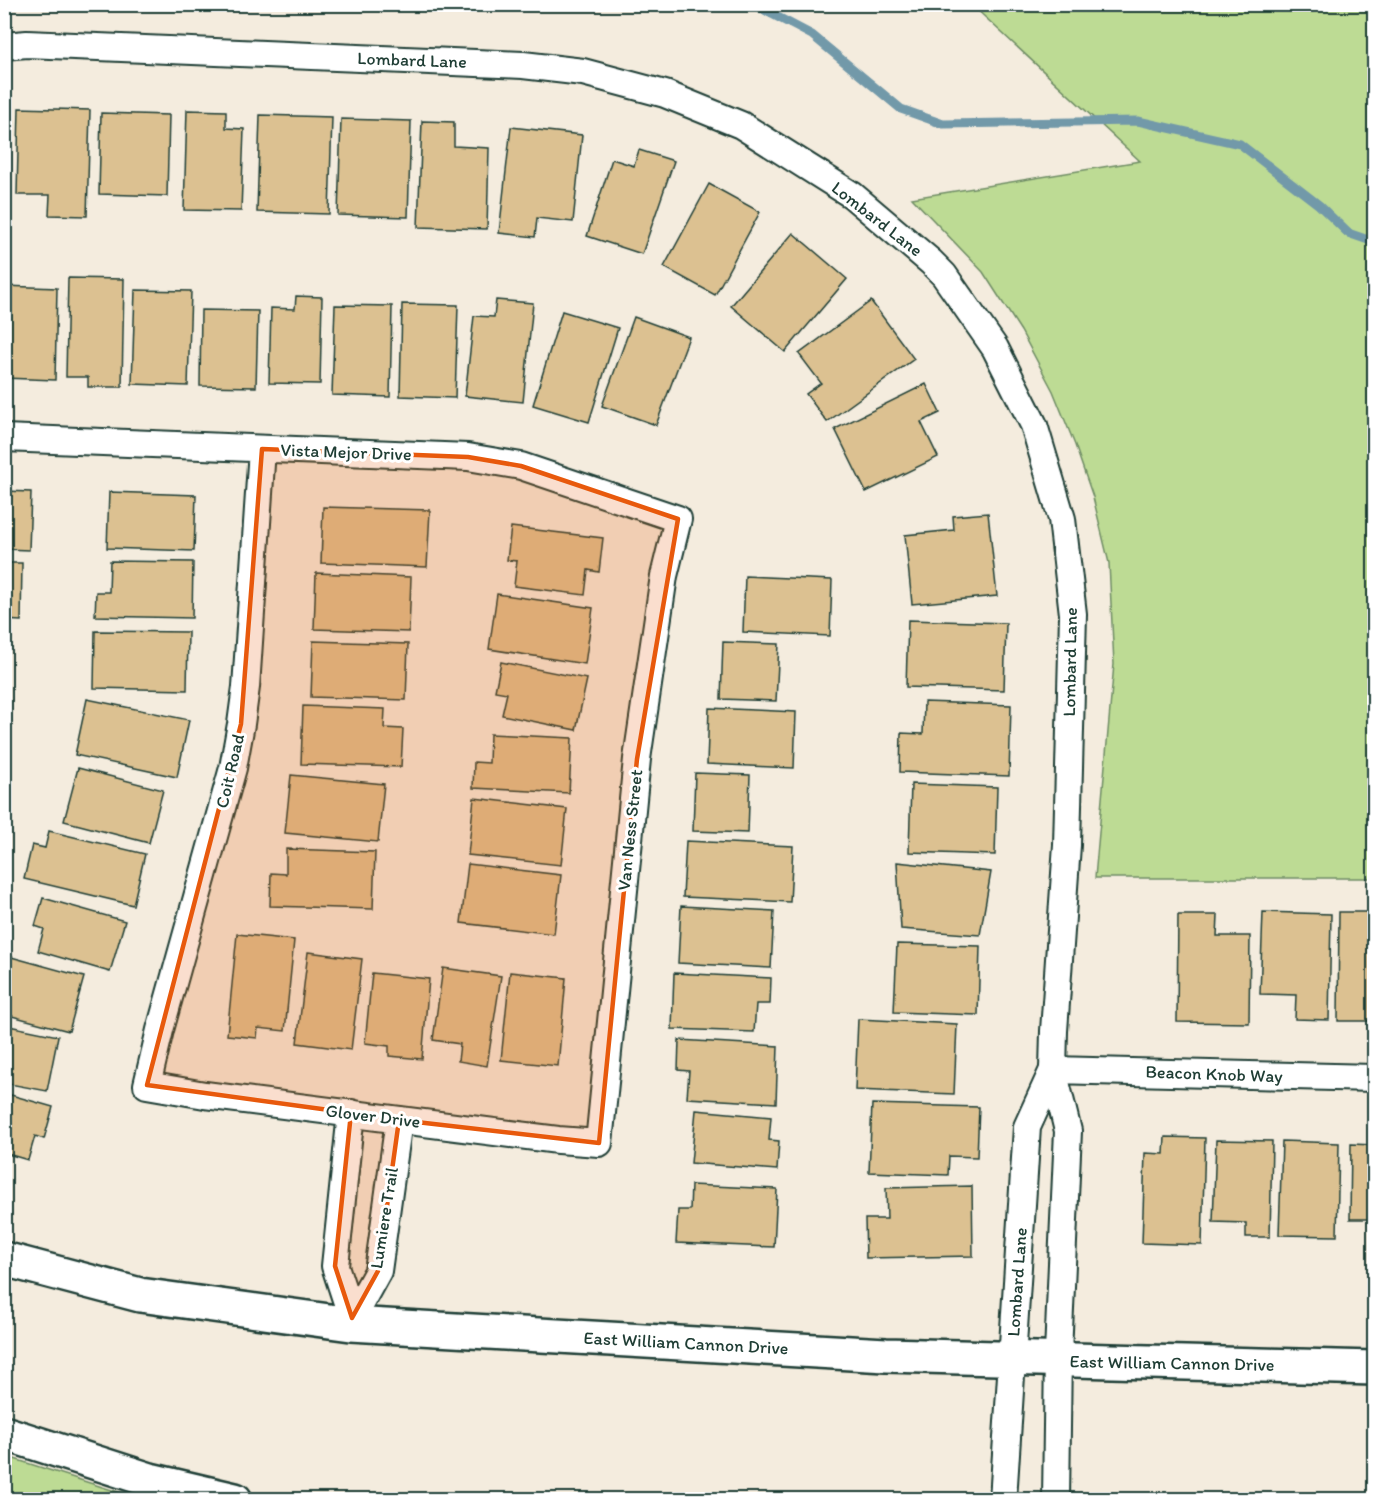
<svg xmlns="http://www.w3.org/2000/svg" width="1379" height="1504" font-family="Itim,sans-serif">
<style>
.green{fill:#bddb94;stroke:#6e8c64;stroke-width:1.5}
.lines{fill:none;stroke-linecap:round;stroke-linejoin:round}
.stream{stroke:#7299a9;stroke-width:9}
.building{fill:#dcc191;stroke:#1f3d34;stroke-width:1.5}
.street-casing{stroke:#1f3d34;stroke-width:30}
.secondary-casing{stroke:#1f3d34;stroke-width:38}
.street{stroke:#fff;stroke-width:26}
.secondary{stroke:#fff;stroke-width:33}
.marked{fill:#e8590c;fill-opacity:0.2;stroke:#e8590c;stroke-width:4.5;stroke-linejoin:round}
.labels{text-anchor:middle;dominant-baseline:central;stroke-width:6;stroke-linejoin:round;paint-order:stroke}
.street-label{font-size:18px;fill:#1f3d34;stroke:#fff}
</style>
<rect width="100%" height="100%" fill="#f4ecde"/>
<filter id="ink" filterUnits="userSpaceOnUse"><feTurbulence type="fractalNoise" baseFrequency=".0167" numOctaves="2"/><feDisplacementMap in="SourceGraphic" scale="12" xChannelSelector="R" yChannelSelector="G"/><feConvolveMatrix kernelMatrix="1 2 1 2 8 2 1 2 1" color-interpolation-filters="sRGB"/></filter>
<g filter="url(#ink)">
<!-- green -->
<g class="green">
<path d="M972,5H1374V878H1095L1114,664L1109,563L1093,497L1075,445L1053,391L1021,331L983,272L912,198L1140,161Z"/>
<path d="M5,1456L140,1499H5Z"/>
</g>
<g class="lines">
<!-- stream -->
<path class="stream" d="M753,4L812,35L901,109L943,124L1138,121L1240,144L1319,205L1348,233L1374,242"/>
</g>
<!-- building -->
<g class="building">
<path d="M19,108L90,110L87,216L49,215L50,195H17Z"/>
<path d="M187,110L226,111V128L244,129L241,211L184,210Z"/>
<path d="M101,113L169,115L167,196L99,194Z"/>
<path d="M260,115L332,117L329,214L257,212Z"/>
<path d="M341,119L411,121L408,217L338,215Z"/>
<path d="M422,121L454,122V146L489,148L487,229L418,227Z"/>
<path d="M511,127L582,135L573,222L537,218L535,237L499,233Z"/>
<path d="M639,150L674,161L642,254L587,236L612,159L634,166Z"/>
<path d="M709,184L760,212L715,295L664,267Z"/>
<path d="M793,233L847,279L785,352L731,306Z"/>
<path d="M68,278L124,279L122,387H88V377H66Z"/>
<path d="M4,286L57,288L55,380L4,378Z"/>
<path d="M135,290L191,291L188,386L132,384Z"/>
<path d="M296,296L322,297L320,384L269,383L271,308L295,309Z"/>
<path d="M496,300L533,303L523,402L465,396L474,316L494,317Z"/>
<path d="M871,301L914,359L827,422L806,394L821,383L799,354Z"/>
<path d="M402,304L458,305L455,398L400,396Z"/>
<path d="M335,305L392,306L390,397L332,395Z"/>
<path d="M201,310L258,311L256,387L200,386Z"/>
<path d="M562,311L618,328L589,422L533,405Z"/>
<path d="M634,317L689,337L656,425L602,406Z"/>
<path d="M926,384L940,413L921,422L938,457L866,492L835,429Z"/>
<path d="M4,491L31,492L29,550L4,549Z"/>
<path d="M109,492L196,495L194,551L107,548Z"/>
<path d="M323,507L430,510L427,567L321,563Z"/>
<path d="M988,513L997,596L912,604L905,535L954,530L953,516Z"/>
<path d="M511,527L603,538L599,572L588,570L585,595L514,586L517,561L507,560Z"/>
<path d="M110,561L193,562L192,618L95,616L96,592H109Z"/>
<path d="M4,563H22L21,621L4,620Z"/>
<path d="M316,573L411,577L409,632L314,629Z"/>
<path d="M745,576L832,580L830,636L743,632Z"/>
<path d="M497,594L593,608L585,664L489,649Z"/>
<path d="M908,620L1006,623L1004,690L906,687Z"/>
<path d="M95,631L188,632L187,690L94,688Z"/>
<path d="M313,641L408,644L406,700L311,697Z"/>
<path d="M723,642L779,644L776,701L721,699Z"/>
<path d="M501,662L587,679L576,730L502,715L507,693L495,691Z"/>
<path d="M87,699L189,720L177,777L75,755Z"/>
<path d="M924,702L1011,705L1009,776L900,772L901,733L923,734Z"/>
<path d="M303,706L385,709L384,728L403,729L401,767L301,764Z"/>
<path d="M709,708L796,712L794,768L707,764Z"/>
<path d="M490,734L572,738L569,793L473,788L474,762L489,763Z"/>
<path d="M78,768L163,790L149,843L64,821Z"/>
<path d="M695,773L750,775L748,833L693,831Z"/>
<path d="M291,775L384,784L378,842L285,833Z"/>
<path d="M911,784L997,787L995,855L909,852Z"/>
<path d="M474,798L567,809L561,865L468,855Z"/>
<path d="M49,831L145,854L133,905L24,879L32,845L45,848Z"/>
<path d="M686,841L793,846L790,902L683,897Z"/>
<path d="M286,849L375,852L373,909L270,906L271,873L286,874Z"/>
<path d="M897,862L991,872L980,935L901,929Z"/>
<path d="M468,864L561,875L554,934L461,923Z"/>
<path d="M43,898L125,921L110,972L38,951L44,929L35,926Z"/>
<path d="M681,906L774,911L771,968L678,963Z"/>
<path d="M1263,912L1331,914L1329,1020L1295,1019L1296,995L1260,994Z"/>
<path d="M1339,912H1374V1021H1338Z"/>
<path d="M1178,915H1218L1217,936H1250L1249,1023L1177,1022Z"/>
<path d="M237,934L294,940L285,1031L258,1028L257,1038L227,1035Z"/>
<path d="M897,944L980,946L978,1015L894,1012Z"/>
<path d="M308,952L362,959L351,1050L297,1043Z"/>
<path d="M4,955L84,977L69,1031L4,1014Z"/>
<path d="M443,968L501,976L487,1066L458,1061L460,1044L433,1040Z"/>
<path d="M510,972L566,978L558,1066L501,1060Z"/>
<path d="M372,973L429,979L422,1059L389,1056V1046L365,1043Z"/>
<path d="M674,973L771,978L770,1004H756L754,1032L672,1029Z"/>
<path d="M858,1019L957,1024L954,1094L855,1090Z"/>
<path d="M4,1025L58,1036L47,1091L4,1083Z"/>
<path d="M679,1040L778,1046L776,1103L687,1098L689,1071L678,1070Z"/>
<path d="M4,1093L53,1107L44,1139L35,1136L28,1160L4,1153Z"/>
<path d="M872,1104L979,1107L977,1157L949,1156L948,1175L869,1172Z"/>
<path d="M696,1110L771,1117L769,1140L779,1141L777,1170L691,1163Z"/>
<path d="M1165,1137L1205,1138L1202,1245L1142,1243L1145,1153L1164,1154Z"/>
<path d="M1216,1140L1272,1141L1270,1237H1246V1223L1213,1222Z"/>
<path d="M1282,1141L1339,1143L1337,1236L1279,1235Z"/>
<path d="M1351,1144L1374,1145V1232V1219H1350Z"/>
<path d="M691,1185L777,1189L774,1247L676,1243L678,1210H690Z"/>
<path d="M972,1186L973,1256L866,1258L865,1219H887L886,1188Z"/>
</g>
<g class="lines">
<defs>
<g id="street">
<path d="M4,46L27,44L523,65L583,72L665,94L741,125L852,195L931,262L944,275L995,348L1034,425L1062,519L1073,614L1067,845L1054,1031L1053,1070L1068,1131L1058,1353L1056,1500"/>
<path d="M4,438L468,457L521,466L678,519L664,576L637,759L599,1143L558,1140L205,1095L147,1085L160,1030L233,768L241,724L246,687L262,449"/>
<path d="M1053,1070L1374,1078"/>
<path d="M351,1113L335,1266L352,1318"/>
<path d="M352,1318L378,1271L399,1120"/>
<path d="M1003,1500L1027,1127L1053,1070"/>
</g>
<g id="secondary">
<path d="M4,1259L140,1295L351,1324L886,1355L1374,1368"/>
<path d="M4,1433L150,1480L235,1500"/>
</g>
</defs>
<!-- street casing -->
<use href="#street" class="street-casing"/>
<!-- secondary casing -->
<use href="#secondary" class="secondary-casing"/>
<!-- street -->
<use href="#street" class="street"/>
<!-- secondary -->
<use href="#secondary" class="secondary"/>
</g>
</g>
<!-- marked area -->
<path class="marked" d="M262,449L468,457L521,466L678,519L637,759L599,1143L399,1120L378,1271L352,1318L335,1266L351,1113L147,1085L241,724Z"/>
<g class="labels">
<!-- street labels -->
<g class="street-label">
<text transform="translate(412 60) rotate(2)">Lombard Lane</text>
<text transform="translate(877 219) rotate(38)">Lombard Lane</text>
<text transform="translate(346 452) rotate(2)">Vista Mejor Drive</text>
<text transform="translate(1070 662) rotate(-89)">Lombard Lane</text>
<text transform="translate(230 771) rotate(-77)">Coit Road</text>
<text transform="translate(630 830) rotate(-84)">Van Ness Street</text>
<text transform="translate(1214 1074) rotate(2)">Beacon Knob Way</text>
<text transform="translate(373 1116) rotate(7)">Glover Drive</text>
<text transform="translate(384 1218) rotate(-81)">Lumiere Trail</text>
<text transform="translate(1017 1282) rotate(-86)">Lombard Lane</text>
<text transform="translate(686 1343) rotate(3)">East William Cannon Drive</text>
<text transform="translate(1172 1363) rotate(1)">East William Cannon Drive</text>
</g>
</g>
<!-- margin -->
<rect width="1379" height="1504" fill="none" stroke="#fff" stroke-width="24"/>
<rect x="12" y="12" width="1355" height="1480" fill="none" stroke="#1f3d34" stroke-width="2" filter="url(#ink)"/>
</svg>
